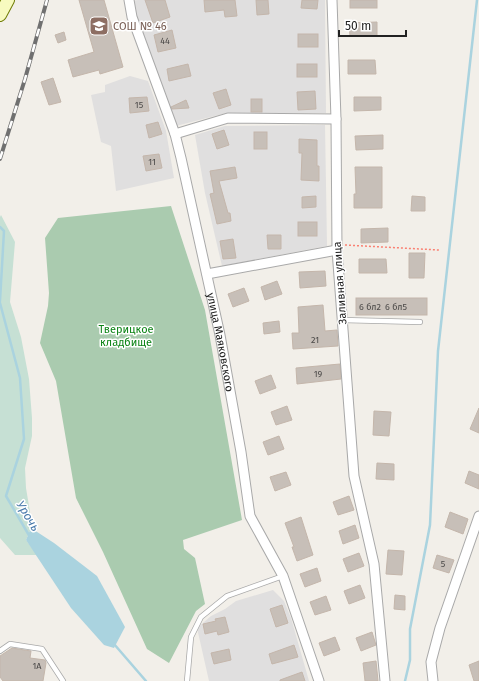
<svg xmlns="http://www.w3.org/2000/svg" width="479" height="681" font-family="'Fira Sans',sans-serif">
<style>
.residential{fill:#e0dfdf}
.wetland{fill:#c6e0d4}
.cemetery{fill:#aacbaf}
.water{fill:#aad3df}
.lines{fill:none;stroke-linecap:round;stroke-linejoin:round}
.stream{stroke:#aad3df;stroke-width:2.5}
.building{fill:#c7bfb8;stroke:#c4b6ab}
.service-casing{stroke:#a9a9a9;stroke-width:6}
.minor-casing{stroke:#a9a9a9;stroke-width:11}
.secondary-casing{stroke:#707d05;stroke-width:14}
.path{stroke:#fa8072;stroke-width:1.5;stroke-dasharray:2 2;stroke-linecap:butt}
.service{stroke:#fff;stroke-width:4.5}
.minor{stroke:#fff;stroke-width:9}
.secondary{stroke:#f7fabf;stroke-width:12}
.rail-casing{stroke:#707070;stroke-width:4}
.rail{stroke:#fff;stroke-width:2.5;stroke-dasharray:8;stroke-linecap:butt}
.labels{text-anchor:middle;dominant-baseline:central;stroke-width:3;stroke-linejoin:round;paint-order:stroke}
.number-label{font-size:9px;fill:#4b4948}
.education-label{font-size:11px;fill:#785e54;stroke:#fff;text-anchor:start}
.street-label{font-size:11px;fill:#222;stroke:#fff}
.park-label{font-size:11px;fill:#0c8416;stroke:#fff}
.water-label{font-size:12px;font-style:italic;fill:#4a7aab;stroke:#fff}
</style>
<rect width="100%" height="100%" fill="#f2efe9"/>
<!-- residential -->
<g class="residential">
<path d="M138,0H325L326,113H226L176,126L131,1Z"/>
<path d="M130,76L148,81L166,131L174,178L116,191L111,146L101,142L91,95L105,92V85Z"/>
<path d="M325,125L327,246L222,266L205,193L195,135L225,126Z"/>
<path d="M273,590L284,601L291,618L309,681H209L197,628L211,616L225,609L236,601Z"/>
</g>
<!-- wetland -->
<path class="wetland" d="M1,215L15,242L10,302L21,337L29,379L32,418V436L25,468L26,488L30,512L31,528L26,540L37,555H15L0,538V217Z"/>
<!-- cemetery -->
<path class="cemetery" d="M171,206L205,310L242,520L183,540L184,549L195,558L205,604L196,611L169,663L147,649L103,552L76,498L56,381L40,343L48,306L49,293L45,238L58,218Z"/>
<!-- water -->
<path class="water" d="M31,528L54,543L97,576L125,627L114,648L104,645L71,608L26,540Z"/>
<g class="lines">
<!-- stream -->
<g class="stream">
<path d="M0,227L4,231L0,301"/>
<path d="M0,303L20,378L24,439L6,496L30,537"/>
<path d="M114,644L146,681"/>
<path d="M405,681L410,660V629L430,525L438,351L477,0"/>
</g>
</g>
<!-- building -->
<g class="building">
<path d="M79,0H104L123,67L100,74L99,70L73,77L68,60L94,52Z"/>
<path d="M145,0H165L170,17L153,23Z"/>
<path d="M204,0H235L237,16L225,17L224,10L205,12Z"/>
<path d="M256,0H268L269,14L257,15Z"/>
<path d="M302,0H318L317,9L301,8Z"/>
<rect x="350" y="0" width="27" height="8"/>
<path d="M377,22V36H350L349,23Z"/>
<path d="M172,30L176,48L158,52L154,35Z"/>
<path d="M64,32L66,40L58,43L55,35Z"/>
<rect x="298" y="34" width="20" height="13"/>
<path d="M348,60H375L376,74H348Z"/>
<path d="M188,64L191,76L169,81L167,69Z"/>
<rect x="297" y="64" width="20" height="13"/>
<path d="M53,78L61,102L49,105L41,82Z"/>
<path d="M226,89L231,105L219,109L213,93Z"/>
<path d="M315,91L316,109L298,110L297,92Z"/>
<path d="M147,97L149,111L130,113L129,98Z"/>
<path d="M354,97H381V110L354,111Z"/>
<rect x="251" y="99" width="11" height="13"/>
<path d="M186,100L189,108L172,109L171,107Z"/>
<path d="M158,122L162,134L149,138L146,125Z"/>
<path d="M224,130L229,145L217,149L212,134Z"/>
<rect x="254" y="132" width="13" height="17"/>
<path d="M383,135V149L356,150L355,136Z"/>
<path d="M299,139L317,140V166H319V181L301,180L302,153H299Z"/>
<path d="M159,154L162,168L146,171L143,156Z"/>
<path d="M235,167L237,178L219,181L228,213H230L231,221L217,224L210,194L214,193L210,171Z"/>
<path d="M355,167H382V208H354V194H356Z"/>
<path d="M316,196V207L302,208V197Z"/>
<path d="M412,196L425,197V211H411Z"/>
<rect x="298" y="222" width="19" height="14"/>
<path d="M388,228V242L361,243V229Z"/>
<path d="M267,235H281V249H268Z"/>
<path d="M233,239L236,258L223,259L220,241Z"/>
<path d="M409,253H425L424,278H409Z"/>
<path d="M359,259H386L387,273H359Z"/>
<path d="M325,271L326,286L300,288L299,272Z"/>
<path d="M277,281L282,294L265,300L261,287Z"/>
<path d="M244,288L249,301L233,307L228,294Z"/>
<rect x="356" y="298" width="71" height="17"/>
<path d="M323,305L325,331L337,330L338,346L293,349L292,333H299L298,307Z"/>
<path d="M279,321L280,332L264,334L263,323Z"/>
<path d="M340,364L341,379L297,384L296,368Z"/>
<path d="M271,375L276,388L260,394L255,381Z"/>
<path d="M287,406L292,420L276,425L271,412Z"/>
<path d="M479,408V433L470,429Z"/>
<path d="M374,411L391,412L389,436L373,435Z"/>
<path d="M279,436L284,449L268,455L263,442Z"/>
<path d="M377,463L394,464V480L376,479Z"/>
<path d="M469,471L479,475V489L465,483Z"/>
<path d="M286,472L291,485L275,491L270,477Z"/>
<path d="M349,496L354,510L338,515L333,502Z"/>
<path d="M450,512L468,519L463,534L445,527Z"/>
<path d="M301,517L313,555L297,561L292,547H294L285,523Z"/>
<path d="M355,525L359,538L343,544L339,531Z"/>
<path d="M388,550L404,551L402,575L386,574Z"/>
<path d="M359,553L364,566L348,572L343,559Z"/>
<path d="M437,555L454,560L449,573L433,568Z"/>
<path d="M317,568L321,581L305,587L300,574Z"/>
<path d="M360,585L365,598L349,604L344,591Z"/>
<path d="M395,595L405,596V610L394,609Z"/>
<path d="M326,596L331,610L315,615L310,602Z"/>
<path d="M282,605L288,623L276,627L270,609Z"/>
<path d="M225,617L229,632L218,635L217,631L205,634L203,624L216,621L215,619Z"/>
<path d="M372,632L376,645L361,651L356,638Z"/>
<path d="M335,637L340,650L324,656L319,643Z"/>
<path d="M294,645L298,657L272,664L269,654Z"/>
<path d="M12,648L31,651L30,658L45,660L46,663L43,681H3L0,677V656Z"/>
<path d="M229,649L231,660L214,664L211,653Z"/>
<path d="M376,661L378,681H365L363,663Z"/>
<path d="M479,661V681H474L469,665Z"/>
<path d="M302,672L305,681H280V680Z"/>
</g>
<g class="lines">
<defs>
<g id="service">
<path d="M342,320L420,322"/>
<path d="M0,651L10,644L42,649L63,681"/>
<path d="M187,681L191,637L201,617L227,596L283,576"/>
</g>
<g id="minor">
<path id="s1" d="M129,0L132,17L175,134L181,158L220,335L241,452L250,516L283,576L319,681"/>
<path d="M332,0L336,119L337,250L348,396L354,476L374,564L385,681"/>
<path d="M175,134L228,118L336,119"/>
<path d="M207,274L337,250"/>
<path d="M433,681L431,662L440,628L479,516"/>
</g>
<path id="secondary" d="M0,15L8,0"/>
</defs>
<!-- service casing -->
<use href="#service" class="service-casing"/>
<!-- minor casing -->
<use href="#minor" class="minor-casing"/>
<!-- secondary casing -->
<use href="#secondary" class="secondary-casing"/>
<!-- path -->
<path class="path" d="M345,245L439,250"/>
<!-- service -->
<use href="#service" class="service"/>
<!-- minor -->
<use href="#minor" class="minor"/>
<!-- secondary -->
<use href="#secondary" class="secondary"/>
<defs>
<path id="rail" d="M0,159L25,79L47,0"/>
</defs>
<!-- rail casing -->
<use href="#rail" class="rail-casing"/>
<!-- rail -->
<use href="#rail" class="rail"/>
</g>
<!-- icons -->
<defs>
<symbol id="school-square" viewBox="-11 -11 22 22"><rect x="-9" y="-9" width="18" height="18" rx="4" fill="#8d6e63" stroke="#fff"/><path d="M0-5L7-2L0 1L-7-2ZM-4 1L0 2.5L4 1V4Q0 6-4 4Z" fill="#fff"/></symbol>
</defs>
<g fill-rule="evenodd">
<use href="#school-square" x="88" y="15" width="22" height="22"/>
</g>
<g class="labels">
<!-- number labels -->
<g class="number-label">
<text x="165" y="41">44</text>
<text x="139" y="105">15</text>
<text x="152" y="162">11</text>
<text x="370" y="307">6 бл2</text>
<text x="396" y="307">6 бл5</text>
<text x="315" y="340">21</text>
<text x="318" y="374">19</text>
<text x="443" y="564">5</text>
<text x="37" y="666">1А</text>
</g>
<!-- education labels -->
<g class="education-label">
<text x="113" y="26">СОШ № 46</text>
</g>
<!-- street labels -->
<g class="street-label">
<text transform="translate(340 283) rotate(-94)">Заливная улица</text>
<text stroke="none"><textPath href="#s1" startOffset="355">улица Маяковского</textPath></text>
</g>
<!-- park labels -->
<g class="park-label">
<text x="126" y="329">Тверицкое<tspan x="126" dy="13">кладбище</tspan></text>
</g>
<!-- water labels -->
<g class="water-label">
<text transform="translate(28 516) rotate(59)">Урочь</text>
</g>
</g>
<!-- scale -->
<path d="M339 30v6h67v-6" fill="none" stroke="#222222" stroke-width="2"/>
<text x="345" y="30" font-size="12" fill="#222222" stroke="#ffffff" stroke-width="3" paint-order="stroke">50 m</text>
</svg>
